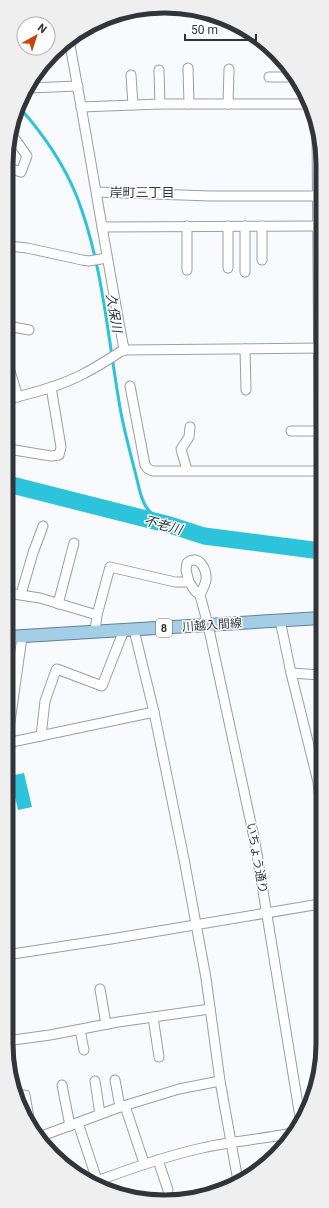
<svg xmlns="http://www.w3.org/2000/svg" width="329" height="1208" font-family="Roboto,'Noto Sans JP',sans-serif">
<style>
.water{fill:#2dc3db}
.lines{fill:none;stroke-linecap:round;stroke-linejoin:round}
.stream{stroke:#2dc3db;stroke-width:3}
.river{stroke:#2dc3db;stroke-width:17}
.minor-casing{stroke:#989eab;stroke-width:11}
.major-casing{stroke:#56829f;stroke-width:14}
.minor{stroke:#fff;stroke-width:9}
.major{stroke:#a6cde6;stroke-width:12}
.labels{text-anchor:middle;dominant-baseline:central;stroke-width:3;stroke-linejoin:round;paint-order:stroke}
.shield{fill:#fff;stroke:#707174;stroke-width:1}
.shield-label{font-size:11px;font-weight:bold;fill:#323439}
.street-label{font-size:12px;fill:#323439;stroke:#fff}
.neighbourhood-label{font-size:13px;fill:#323439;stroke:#fff}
.water-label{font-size:13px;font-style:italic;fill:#20373c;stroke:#fff}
.rim{fill:none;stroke:#323439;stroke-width:5}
</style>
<rect width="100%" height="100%" fill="#f9fafd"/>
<!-- water -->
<path class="water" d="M24,773L32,807L18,810L10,776Z"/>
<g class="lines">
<!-- stream -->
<path class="stream" d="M20,108C43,134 64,164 77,197C103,264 108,341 121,413C126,439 134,466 140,492C146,513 152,514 170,525"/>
<!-- river -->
<path class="river" d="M8,484L170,525L204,536L321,551"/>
<defs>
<g id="minor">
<path d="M69,40C88,141 104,243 123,344L125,350"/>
<path d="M188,68L189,104"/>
<path d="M159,70L160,104"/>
<path d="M131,75L133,105"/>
<path d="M269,77H294"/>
<path d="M28,88L78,86"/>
<path d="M228,104L229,69"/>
<path d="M81,107L160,104H311"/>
<path d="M317,127L320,534"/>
<path d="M9,168L21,172L27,156L10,132"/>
<path d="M97,192L210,196H317"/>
<path d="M187,226V270"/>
<path d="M228,226V268"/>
<path d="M102,227L322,226"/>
<path d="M9,246L27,248L82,260L89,261L107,258"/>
<path d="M262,260V226"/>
<path d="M245,272V226"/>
<path d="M8,326L29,330"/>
<path d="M245,349L246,390"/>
<path d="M8,370L10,371L18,397"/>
<path d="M130,386L145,465L148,469L153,471H321"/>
<path d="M8,399C34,393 61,386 85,373C97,367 109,359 120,352L125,350L321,348"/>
<path d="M291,431H319"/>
<path d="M8,449L51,456L59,455L61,447L51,387"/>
<path d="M187,470L181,449L189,437L190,427"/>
<path d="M7,593L40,598L97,615"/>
<path d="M21,594L33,553L43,526"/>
<path d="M200,595C202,591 205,585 206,580C207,570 199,553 187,563L186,570L189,582L195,591L200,595L208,625L255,842L301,1123"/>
<path d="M58,604L74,543"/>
<path d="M280,620L291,673L318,782L320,799"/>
<path d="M134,630L154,712L184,859L206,978L220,1081L238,1181"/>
<path d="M95,632L97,615L110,567L175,582H189"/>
<path d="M291,673L321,675"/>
<path d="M41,736L45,701L56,670L57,669L102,686L124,630"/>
<path d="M7,743L154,712"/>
<path d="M7,743L22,637"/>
<path d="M6,955L111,939L320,904"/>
<path d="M100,989L106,1024"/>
<path d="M153,1017L159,1057"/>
<path d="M80,1030L84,1050"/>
<path d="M6,1041L50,1035L118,1022L210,1009"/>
<path d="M115,1080L120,1107"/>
<path d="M95,1081L100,1114"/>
<path d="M62,1085L70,1126"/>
<path d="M25,1095L30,1124"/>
<path d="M125,1106L144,1163"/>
<path d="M78,1123L99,1186"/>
<path d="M39,1137L120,1107L179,1089L220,1081"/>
<path d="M158,1160L168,1190"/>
<path d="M97,1181C132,1168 166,1156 202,1148C232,1141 263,1139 293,1133"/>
</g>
<path id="major" d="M7,637L321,618"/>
</defs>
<!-- minor casing -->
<use href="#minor" class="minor-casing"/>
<!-- major casing -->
<use href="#major" class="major-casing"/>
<!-- minor -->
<use href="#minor" class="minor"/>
<!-- major -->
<use href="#major" class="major"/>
</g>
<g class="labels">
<!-- shield labels -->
<rect class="shield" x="156" y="619" width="16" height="18" rx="3"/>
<g class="shield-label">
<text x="164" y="628">8</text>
</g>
<!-- street labels -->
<g class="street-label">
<text transform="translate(212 625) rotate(-4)">川越入間線</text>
<text transform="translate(257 858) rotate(80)">いちょう通り</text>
</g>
<!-- neighbourhood labels -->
<g class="neighbourhood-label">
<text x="142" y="192">岸町三丁目</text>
</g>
<!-- water labels -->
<g class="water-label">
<text transform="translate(114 313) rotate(80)">久保川</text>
<text transform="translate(163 525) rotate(15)">不老川</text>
</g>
</g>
<!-- crop -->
<path d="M0 0H329V1208H0ZM164 13H165A151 151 0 0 1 316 164V1044A151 151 0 0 1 165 1195H164A151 151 0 0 1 13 1044V164A151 151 0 0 1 164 13Z" fill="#efefef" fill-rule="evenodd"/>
<path class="rim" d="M164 13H165A151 151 0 0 1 316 164V1044A151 151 0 0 1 165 1195H164A151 151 0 0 1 13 1044V164A151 151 0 0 1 164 13Z"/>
<!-- north arrow -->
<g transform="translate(36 36) rotate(39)"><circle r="19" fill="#ffffff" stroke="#adaeb0"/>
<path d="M0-3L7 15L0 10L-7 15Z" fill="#ca4408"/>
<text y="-6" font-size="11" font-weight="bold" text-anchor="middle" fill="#323439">N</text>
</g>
<!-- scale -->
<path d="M185 34v6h71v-6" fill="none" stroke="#323439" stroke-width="2"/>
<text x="191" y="34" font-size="12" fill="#323439" stroke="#ffffff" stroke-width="3" paint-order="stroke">50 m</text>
</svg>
